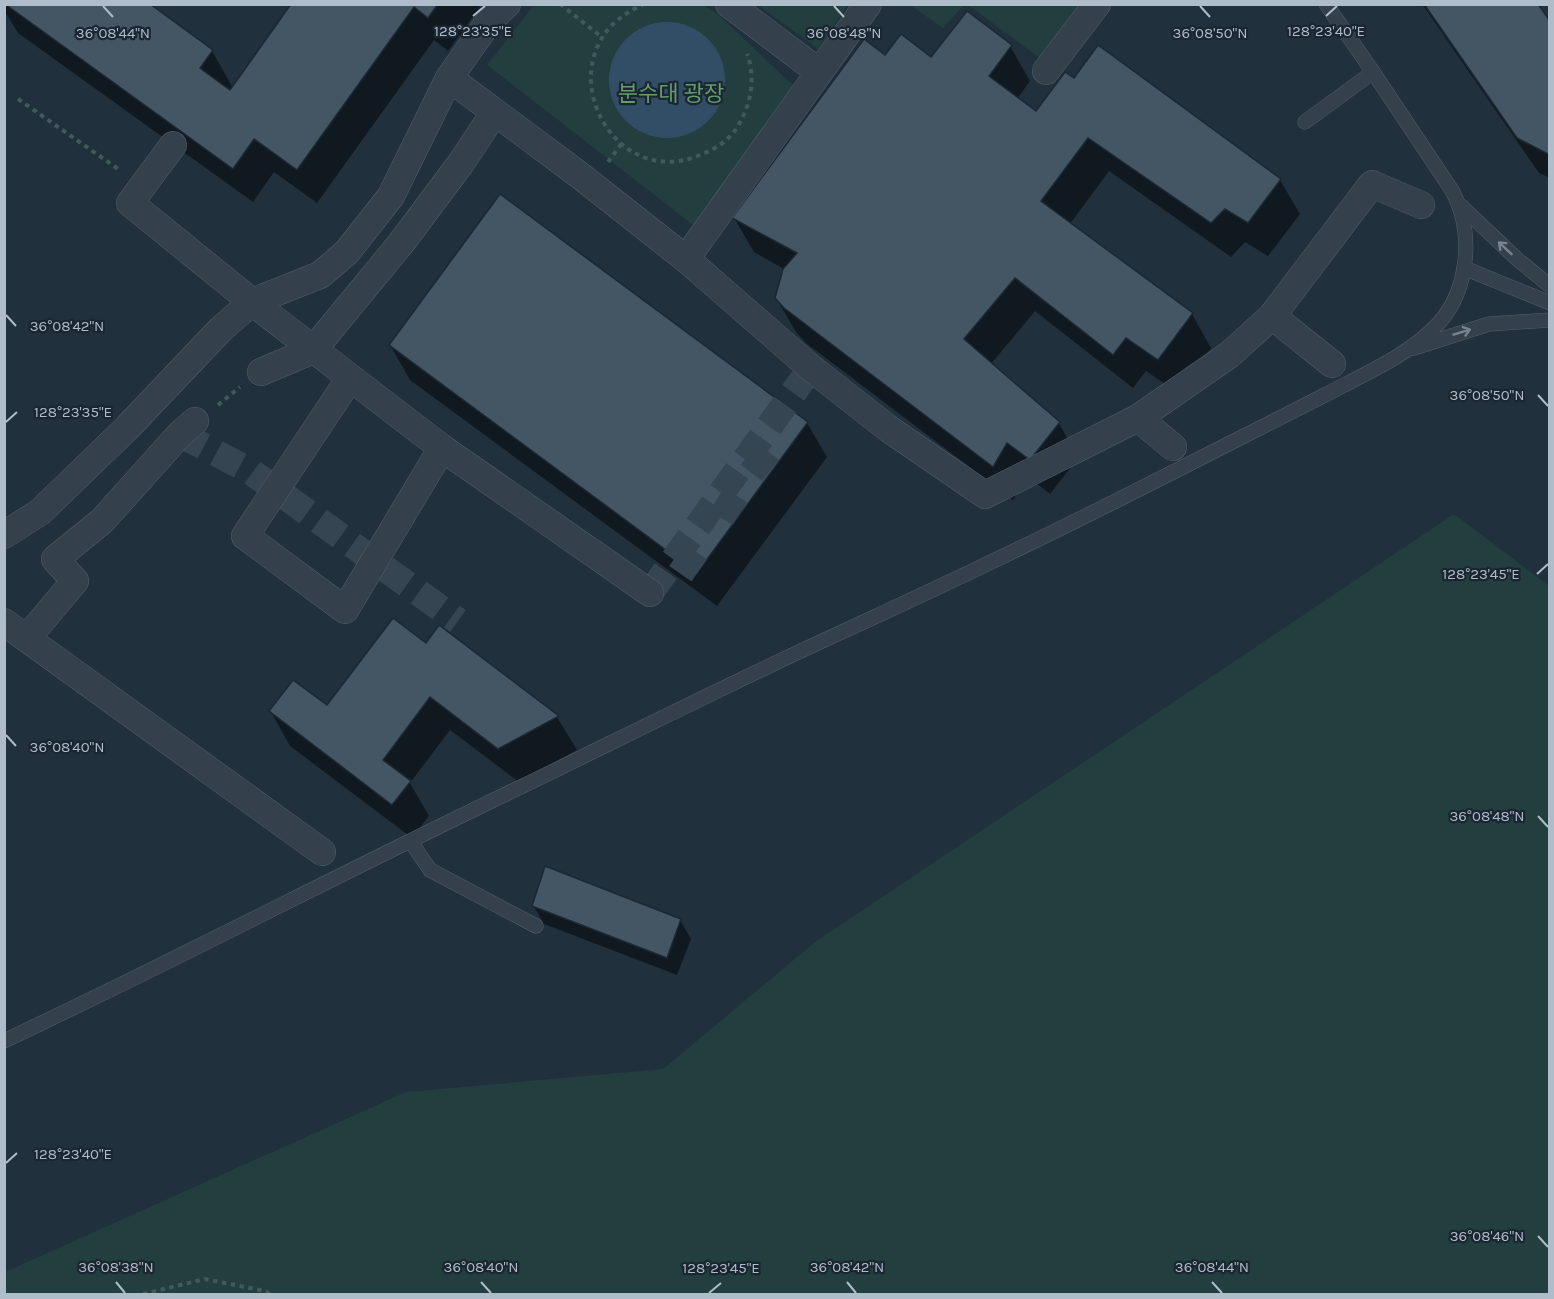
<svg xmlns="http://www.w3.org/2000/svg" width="1554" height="1299" font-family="Karla,'Noto Sans KR',sans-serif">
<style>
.green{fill:#223e3e}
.water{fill:#324e66}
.shadow{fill:#0007}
.building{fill:#445564;stroke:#1c2834;stroke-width:1.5}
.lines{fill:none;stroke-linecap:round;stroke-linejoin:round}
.street-tunnel{stroke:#354552;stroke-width:27;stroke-dasharray:27 14;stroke-linecap:butt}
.lane-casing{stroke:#525f6b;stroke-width:15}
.street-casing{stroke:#525f6b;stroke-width:28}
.path{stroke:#405a5a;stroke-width:4;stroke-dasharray:4.5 4.5;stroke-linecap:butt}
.lane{stroke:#34414d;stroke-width:14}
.street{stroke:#34414d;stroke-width:27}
.oneway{stroke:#788591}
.ticks{fill:none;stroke:#afbcc9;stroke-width:2}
.labels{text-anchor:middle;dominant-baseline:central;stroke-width:4.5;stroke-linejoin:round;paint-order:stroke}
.park-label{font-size:22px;fill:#649c6b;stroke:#1a2631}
.ticks-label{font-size:15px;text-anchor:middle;fill:#afbcc9;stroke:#1a2631;stroke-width:4.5;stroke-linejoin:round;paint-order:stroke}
</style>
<rect width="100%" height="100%" fill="#20303d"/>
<!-- green -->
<g class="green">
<path d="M534,5H703L720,16L798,90L693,225L487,65Z"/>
<path d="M758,5H848L818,49Z"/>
<path d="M910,5H964L943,28Z"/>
<path d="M968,5H1084L1041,59Z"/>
<path d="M1454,514L1549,586V1294H5V1272L406,1092L663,1069L815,942Z"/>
</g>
<!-- water -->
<circle class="water" cx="667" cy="80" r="58"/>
<!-- shadow -->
<g class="shadow">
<path d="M4,4H147L212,51L233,88L293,4H482L448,51L434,40L317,203L274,172L253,202L18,33L4,10Z"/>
<path d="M1422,4H1536L1550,23V178L1539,173Z"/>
<path d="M1010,46L1030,81L1017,99L1036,113L1075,80L1280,180L1300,214L1268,256L1245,242L1231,257L1109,171L1070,224L1192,314L1211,348L1178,393L1146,371L1133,388L1035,311L991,364L1059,423L1078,458L1050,494L1027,476L1013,500L806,343L796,332L776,298L784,269L754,252L734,218L886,57L932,59Z"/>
<path d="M390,345L807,423L827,457L717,606L410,380Z"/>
<path d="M426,645L557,717L577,750L519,782L450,730L410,783L429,816L412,838L290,746L271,712L327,708Z"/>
<path d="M533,905L680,920L691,939L677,975L544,924Z"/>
</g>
<!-- building -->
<g class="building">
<path d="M5,4H150L213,50L200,68L230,90L291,4H438L428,18L414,7L297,170L254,139L233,169Z"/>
<path d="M1424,4H1538L1550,21V155L1517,138Z"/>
<path d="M967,11L1012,45L989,76L1036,111L1065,72L1074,78L1098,45L1281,179L1248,223L1225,209L1211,223L1088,138L1041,201L1193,313L1158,360L1126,338L1113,355L1015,278L964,339L1060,422L1030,460L1007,443L993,467L784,308L775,298L783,269L797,253L732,218L864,39L885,55L901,34L931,57Z"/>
<path d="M500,194L808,422L697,573L389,345Z"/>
<path d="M393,618L426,643L439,625L559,716L498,749L430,697L383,760L411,781L392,805L269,711L293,680L327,705Z"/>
<path d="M545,866L681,919L667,958L532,906Z"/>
</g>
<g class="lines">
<!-- street-tunnel -->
<g class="street-tunnel">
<path d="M180,434L250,471L458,621"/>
<path d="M749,454L778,476"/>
<path d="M717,499L745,517"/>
<path d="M677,555L700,571"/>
<path d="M650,593L811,368"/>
</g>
<defs>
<g id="lane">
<path d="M1305,122L1373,72"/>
<path d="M1460,205L1517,259L1550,286"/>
<path d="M1464,268L1550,303"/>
<path d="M1414,348L1489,324L1550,320"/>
<path d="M411,842L430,870L536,926"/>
<path d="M4,1041C171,962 334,877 500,797C610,744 720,688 831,637C927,593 1022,548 1116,501C1186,465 1257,430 1327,394C1364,374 1408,356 1438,324C1469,290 1474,233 1453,192L1373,72L1326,4"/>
</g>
<g id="street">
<path d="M729,4L819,72"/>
<path d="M1046,71L1097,4"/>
<path d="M449,78L578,174L686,259L811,368L889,429L985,495L1138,418L1229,355L1272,316L1372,184L1421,205"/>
<path d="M173,145L130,203L252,302L442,448L650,593"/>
<path d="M686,259L868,4"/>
<path d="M1272,316L1332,364"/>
<path d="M261,372L313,350L402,242L461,163L494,113"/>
<path d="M350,378L245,536L345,610L442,448"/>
<path d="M1138,418L1173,447"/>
<path d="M4,535L40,512L127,428L221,329L252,302L320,275L347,252L391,196L449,78L490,20L507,4"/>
<path d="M4,622L322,852"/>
<path d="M27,638L75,581L55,559L102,521L180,434L195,421"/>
</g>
</defs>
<!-- lane casing -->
<use href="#lane" class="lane-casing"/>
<!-- street casing -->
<use href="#street" class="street-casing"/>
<!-- path -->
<g class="path">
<path d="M560,4L603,38"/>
<path d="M645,4C539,46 606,195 700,155C716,149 731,139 739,124C751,103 756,78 747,54"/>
<path d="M18,99L121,171"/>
<path d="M608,162L622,143"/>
<path d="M218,405L240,387"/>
<path d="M143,1294L205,1279L265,1291L270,1294"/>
</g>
<!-- lane -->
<use href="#lane" class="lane"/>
<!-- street -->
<use href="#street" class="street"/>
</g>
<!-- one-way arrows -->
<defs><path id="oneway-shaft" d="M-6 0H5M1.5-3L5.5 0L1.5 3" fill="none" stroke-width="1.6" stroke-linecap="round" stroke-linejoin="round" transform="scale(1.5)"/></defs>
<g class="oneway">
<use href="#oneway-shaft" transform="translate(1505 248) rotate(-137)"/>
<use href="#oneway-shaft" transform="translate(1462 332) rotate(-17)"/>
</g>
<!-- ticks -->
<path class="ticks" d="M103,6L113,17M834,6L844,17M1200,6L1210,17M473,16L485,6M1326,16L1337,6M6,315L16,326M1538,395L1548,406M6,422L17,412M1537,574L1548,564M6,735L16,746M1538,816L1548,827M6,1163L17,1153M1538,1236L1548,1247M116,1282L125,1293M481,1282L491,1293M847,1282L856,1293M1212,1282L1222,1293M709,1293L721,1283"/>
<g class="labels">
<!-- park labels -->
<g class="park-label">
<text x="671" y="94">분수대 광장</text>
</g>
</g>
<g class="ticks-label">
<text x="473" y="36">128°23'35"E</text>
<text x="1326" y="36">128°23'40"E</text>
<text x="113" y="38">36°08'44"N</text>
<text x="844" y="38">36°08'48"N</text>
<text x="1210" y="38">36°08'50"N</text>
<text x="67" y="331">36°08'42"N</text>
<text x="1487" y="400">36°08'50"N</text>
<text x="73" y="417">128°23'35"E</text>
<text x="1481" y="579">128°23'45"E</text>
<text x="67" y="752">36°08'40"N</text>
<text x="1487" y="821">36°08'48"N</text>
<text x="73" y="1159">128°23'40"E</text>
<text x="1487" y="1241">36°08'46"N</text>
<text x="116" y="1272">36°08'38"N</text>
<text x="481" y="1272">36°08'40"N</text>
<text x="847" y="1272">36°08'42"N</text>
<text x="1212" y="1272">36°08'44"N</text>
<text x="721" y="1273">128°23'45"E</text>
</g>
<!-- border -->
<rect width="1554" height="1299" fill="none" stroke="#afbcc9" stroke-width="12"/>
</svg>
